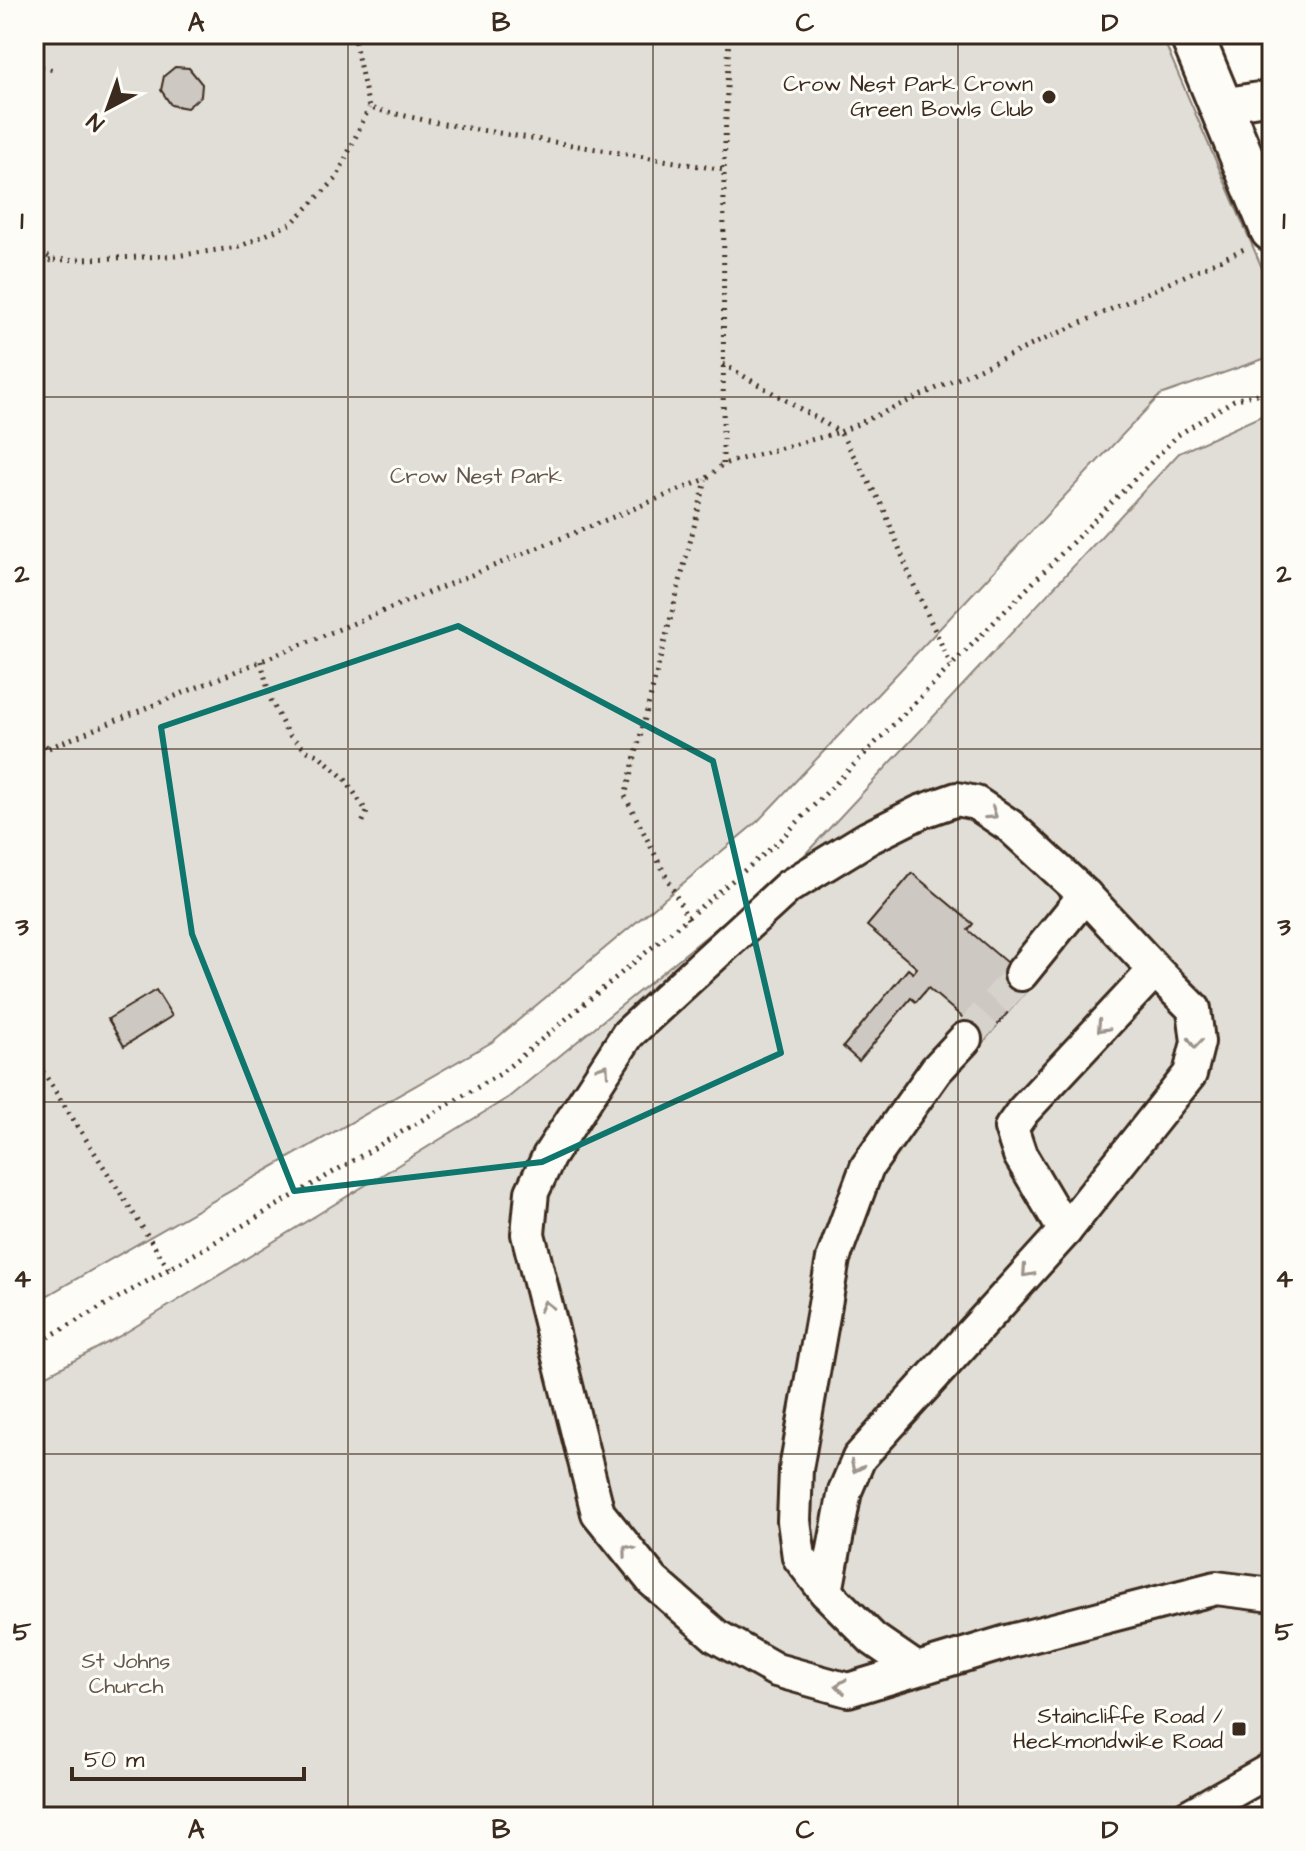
<svg xmlns="http://www.w3.org/2000/svg" width="1306" height="1851" font-family="'Architects Daughter',sans-serif">
<style>
.green{fill:#e1ded7;stroke:#8e847a;stroke-width:2}
.building{fill:#cdc8c2;stroke:#3b2a1e;stroke-width:2}
.lines{fill:none;stroke-linecap:round;stroke-linejoin:round}
.minor-tunnel{stroke:#d6d2cc;stroke-width:32;stroke-dasharray:32 16;stroke-linecap:butt}
.minor-casing{stroke:#3b2a1e;stroke-width:38}
.major-casing{stroke:#3b2a1e;stroke-width:48}
.path{stroke:#3b2a1e;stroke-width:5;stroke-dasharray:2 6;stroke-linecap:butt}
.minor{stroke:#fdfcf7;stroke-width:32}
.major{stroke:#fdfcf7;stroke-width:42}
.oneway{stroke:#9c938a}
.marked{fill:none;stroke:#0f766e;stroke-width:6;stroke-linejoin:round}
.grid{fill:none;stroke:#3b2a1e;stroke-width:2;stroke-opacity:0.55}
.poi-dot{fill:#3b2a1e;stroke:#fdfcf7;stroke-width:3}
.labels{text-anchor:middle;dominant-baseline:central;stroke-width:6;stroke-linejoin:round;paint-order:stroke}
.poi-label{font-size:22px;fill:#3b2a1e;stroke:#fdfcf7;text-anchor:end}
.park-label{font-size:22px;fill:#64574c;stroke:#fdfcf7}
.neatline{fill:none;stroke:#3b2a1e;stroke-width:3}
.grid-label{font-size:26px;text-anchor:middle;font-weight:bold;fill:#3b2a1e}
</style>
<rect width="100%" height="100%" fill="#fdfcf7"/>
<filter id="ink" filterUnits="userSpaceOnUse"><feTurbulence type="fractalNoise" baseFrequency=".0125" numOctaves="2"/><feDisplacementMap in="SourceGraphic" scale="16" xChannelSelector="R" yChannelSelector="G"/><feConvolveMatrix kernelMatrix="1 2 1 2 8 2 1 2 1" color-interpolation-filters="sRGB"/></filter>
<g filter="url(#ink)">
<!-- green -->
<g class="green">
<path d="M34,34H1161L1272,291V356L1160,395L758,821L492,1042L34,1303Z"/>
<path d="M1272,411V1769L1185,1817H34V1382L120,1336L509,1097L798,862L1179,453Z"/>
</g>
<!-- building -->
<g class="building">
<path d="M175,67L189,68L202,84L201,96L187,108L171,105L161,90L164,76Z"/>
<path d="M912,873L973,924L968,930L1032,984L977,1049L959,1034L969,1023L928,988L916,1002L911,998L859,1061L843,1047L908,969L913,973L917,968L867,926Z"/>
<path d="M156,990L172,1016L124,1046L108,1019Z"/>
</g>
<g class="lines">
<!-- minor-tunnel -->
<path class="minor-tunnel" d="M965,1039L1021,974"/>
<defs>
<g id="minor">
<path d="M1221,105L1272,97"/>
<path d="M1021,974L1085,895"/>
<path d="M1065,1231L1020,1155L1011,1128L1023,1111L1155,970"/>
<path d="M826,1592L845,1491L859,1458L1065,1231L1190,1074L1198,1042L1194,1009L1155,970L1085,895L1010,826L976,803L957,799L920,812L868,838L788,887L628,1034L549,1156L532,1192L528,1234L598,1513L653,1581L716,1636L776,1670L848,1690L1007,1642L1216,1588L1272,1595"/>
<path d="M915,1668L873,1639L826,1592L799,1557L794,1521L796,1469L833,1259L867,1167L936,1070L965,1039"/>
<path d="M1187,1817L1272,1769"/>
</g>
<path id="major" d="M1191,34L1272,230"/>
</defs>
<!-- minor casing -->
<use href="#minor" class="minor-casing"/>
<!-- major casing -->
<use href="#major" class="major-casing"/>
<!-- path -->
<g class="path">
<path d="M353,34L369,108L438,123L724,170"/>
<path d="M34,66L54,70"/>
<path d="M34,247L53,260L175,256L239,247L292,223L336,179L369,108"/>
<path d="M34,266L52,260"/>
<path d="M723,364L840,432L1244,249"/>
<path d="M723,464L724,170L729,34"/>
<path d="M261,661L270,698L287,733L307,751L320,756L345,779L367,812L361,826"/>
<path d="M34,734L48,748"/>
<path d="M34,754L706,479L723,464L840,432L883,507L912,581L951,665"/>
<path d="M688,919L625,796L706,480"/>
<path d="M34,1058L169,1269"/>
<path d="M34,1345L169,1269L500,1074L775,845L1178,435L1234,400L1272,390"/>
</g>
<!-- minor -->
<use href="#minor" class="minor"/>
<!-- major -->
<use href="#major" class="major"/>
</g>
<!-- one-way arrows -->
<defs><path id="oneway-chevron" d="M-2-3.5L2.5 0L-2 3.5" fill="none" stroke-width="1.6" stroke-linecap="round" stroke-linejoin="round" transform="scale(2)"/></defs>
<g class="oneway">
<use href="#oneway-chevron" transform="translate(992 814) rotate(34)"/>
<use href="#oneway-chevron" transform="translate(1102 1027) rotate(133)"/>
<use href="#oneway-chevron" transform="translate(1195 1043) rotate(95)"/>
<use href="#oneway-chevron" transform="translate(604 1069) rotate(-56)"/>
<use href="#oneway-chevron" transform="translate(1027 1272) rotate(132)"/>
<use href="#oneway-chevron" transform="translate(546 1306) rotate(-104)"/>
<use href="#oneway-chevron" transform="translate(856 1467) rotate(116)"/>
<use href="#oneway-chevron" transform="translate(628 1550) rotate(-129)"/>
<use href="#oneway-chevron" transform="translate(841 1686) rotate(-173)"/>
</g>
</g>
<!-- marked area -->
<path class="marked" d="M458,626L713,761L781,1053L542,1162L294,1191L192,934L161,727Z"/>
<!-- grid -->
<path class="grid" d="M348,34V1817M653,34V1817M958,34V1817M34,397H1272M34,749H1272M34,1102H1272M34,1454H1272"/>
<!-- markers -->
<g class="poi-dot">
<circle cx="1049" cy="97" r="8"/>
<rect x="1231" y="1721" width="16" height="16" rx="4"/>
</g>
<g class="labels">
<!-- poi labels -->
<g class="poi-label">
<text x="1033" y="84">Crow Nest Park Crown<tspan x="1033" dy="25">Green Bowls Club</tspan></text>
<text x="1223" y="1716">Staincliffe Road /<tspan x="1223" dy="25">Heckmondwike Road</tspan></text>
</g>
<!-- park labels -->
<g class="park-label">
<text x="476" y="476">Crow Nest Park</text>
<text x="126" y="1661">St Johns<tspan x="126" dy="25">Church</tspan></text>
</g>
</g>
<!-- margin -->
<rect width="1306" height="1851" fill="none" stroke="#fdfcf7" stroke-width="88"/>
<!-- north arrow -->
<g transform="translate(108 108) rotate(221)" stroke="#fdfcf7" stroke-width="6" paint-order="stroke">
<path d="M0-6L14 30L0 20L-14 30Z" fill="#3b2a1e"/>
<text y="-12" font-size="22" font-weight="bold" text-anchor="middle" fill="#3b2a1e">N</text>
</g>
<!-- scale -->
<path d="M72 1767v12h232v-12" fill="none" stroke="#3b2a1e" stroke-width="4"/>
<text x="84" y="1767" font-size="24" fill="#3b2a1e" stroke="#fdfcf7" stroke-width="6" paint-order="stroke">50 m</text>
<rect x="44" y="44" width="1218" height="1763" class="neatline"/>
<g class="grid-label">
<text x="196" y="31">A</text>
<text x="501" y="31">B</text>
<text x="805" y="31">C</text>
<text x="1110" y="31">D</text>
<text x="22" y="229">1</text>
<text x="1284" y="229">1</text>
<text x="22" y="582">2</text>
<text x="1284" y="582">2</text>
<text x="22" y="935">3</text>
<text x="1284" y="935">3</text>
<text x="22" y="1287">4</text>
<text x="1284" y="1287">4</text>
<text x="22" y="1640">5</text>
<text x="1284" y="1640">5</text>
<text x="196" y="1838">A</text>
<text x="501" y="1838">B</text>
<text x="805" y="1838">C</text>
<text x="1110" y="1838">D</text>
</g>
</svg>
